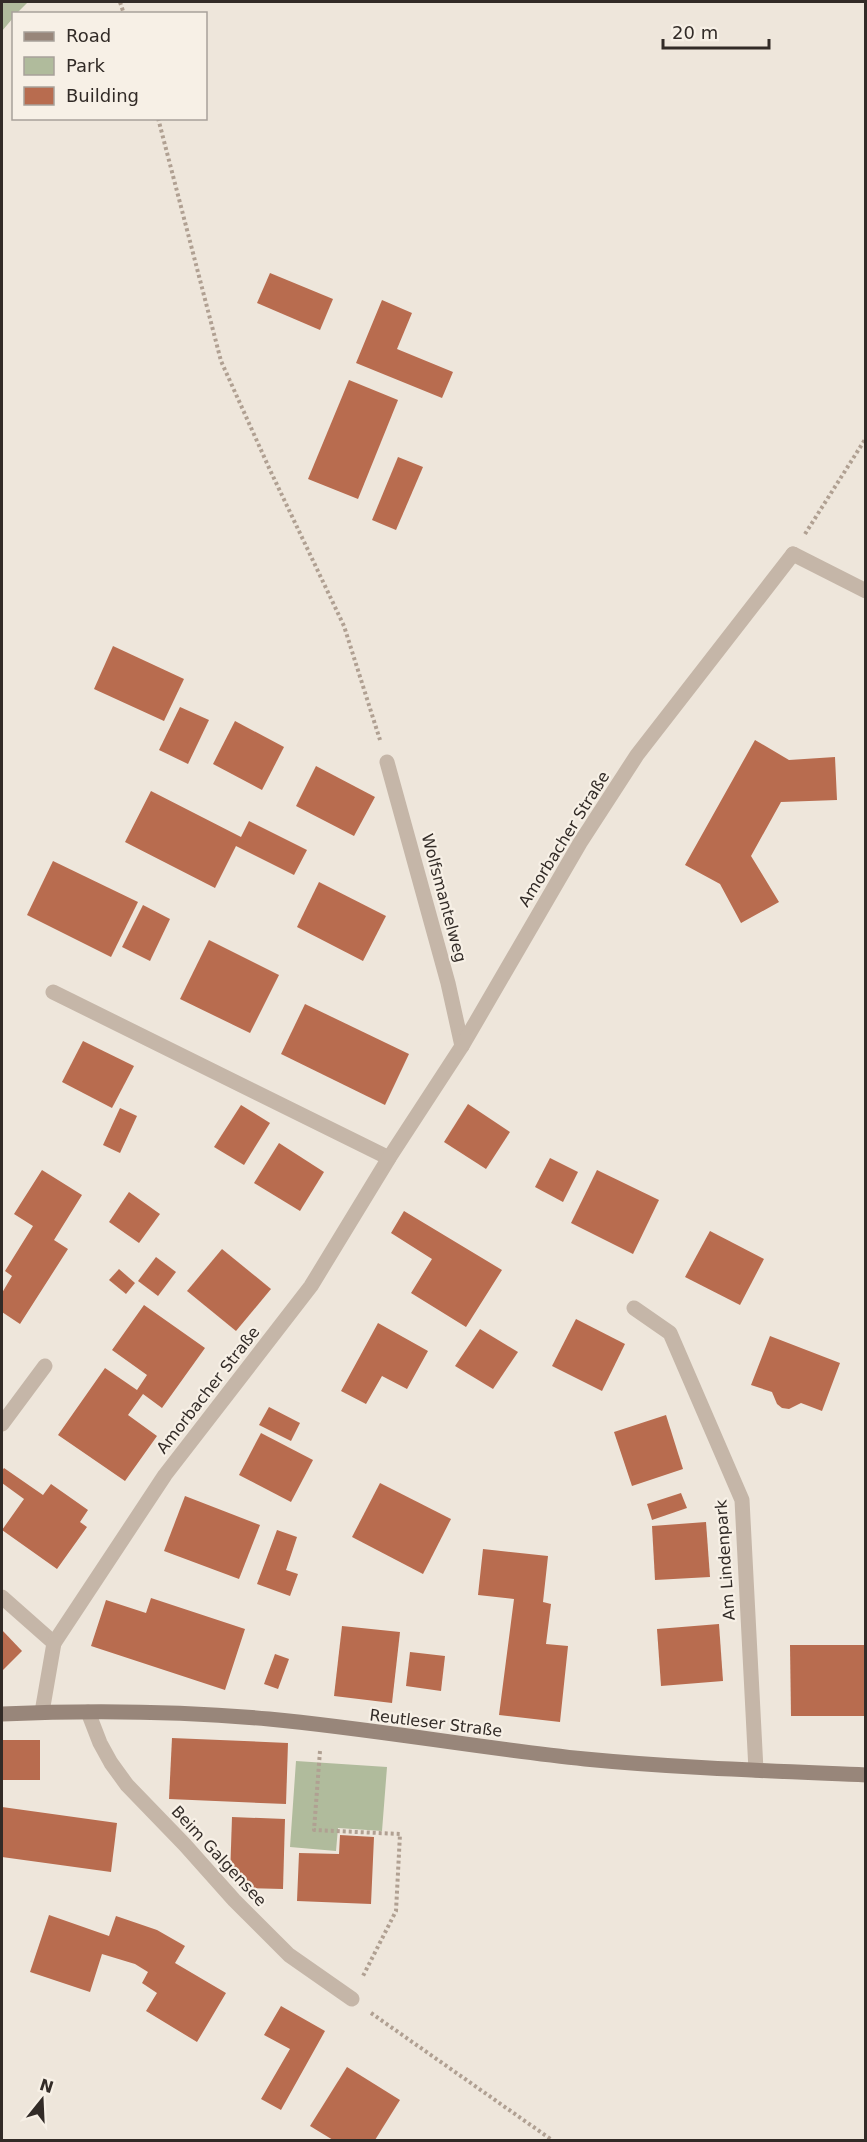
<svg xmlns="http://www.w3.org/2000/svg" width="867" height="2142" font-family="'DejaVu Sans',sans-serif">
<style>
.green{fill:#b0bb9c}
.building{fill:#b86c4f}
.lines{fill:none;stroke-linecap:round;stroke-linejoin:round}
.path{stroke:#b0a092;stroke-width:4;stroke-dasharray:3 3;stroke-linecap:butt}
.lane{stroke:#c5b6a8;stroke-width:15}
.street{stroke:#c5b6a8;stroke-width:15}
.secondary{stroke:#98867a;stroke-width:15}
.labels{text-anchor:middle;dominant-baseline:central;stroke-width:4.5;stroke-linejoin:round;paint-order:stroke}
.street-label{font-size:16px;fill:#322b27;stroke:#f7f0e6}
</style>
<rect width="100%" height="100%" fill="#eee6db"/>
<!-- green -->
<g class="green">
<path d="M2,2H28L17,13L14,14L13,18L2,31Z"/>
<path d="M296,1761L387,1767L382,1831L338,1828L336,1851L290,1847Z"/>
</g>
<!-- building -->
<g class="building">
<path d="M270,273L333,299L320,330L257,303Z"/>
<path d="M382,300L412,313L397,349L453,372L442,398L356,363Z"/>
<path d="M349,380L398,400L358,499L308,479Z"/>
<path d="M398,457L423,467L396,530L372,520Z"/>
<path d="M113,646L184,679L164,721L94,689Z"/>
<path d="M180,707L209,720L188,764L159,750Z"/>
<path d="M235,721L284,747L262,790L213,764Z"/>
<path d="M755,740L789,760L835,757L837,800L781,802L751,856L779,902L741,923L720,884L685,865Z"/>
<path d="M316,766L375,797L354,836L296,806Z"/>
<path d="M151,791L241,837L249,821L307,850L294,875L236,846L215,888L125,842Z"/>
<path d="M53,861L138,902L111,957L27,915Z"/>
<path d="M319,882L386,916L363,961L297,927Z"/>
<path d="M143,905L170,919L150,961L122,947Z"/>
<path d="M209,940L279,975L250,1033L180,999Z"/>
<path d="M305,1004L409,1054L385,1105L281,1054Z"/>
<path d="M83,1041L134,1066L112,1108L62,1082Z"/>
<path d="M468,1104L510,1132L486,1169L444,1142Z"/>
<path d="M241,1105L270,1123L244,1165L214,1147Z"/>
<path d="M120,1108L137,1116L120,1153L103,1145Z"/>
<path d="M279,1143L324,1172L300,1211L254,1183Z"/>
<path d="M550,1158L578,1172L563,1202L535,1187Z"/>
<path d="M42,1170L82,1195L54,1240L68,1249L20,1324L2,1312V1293L12,1276L5,1271L33,1226L14,1214Z"/>
<path d="M597,1170L659,1200L633,1254L571,1223Z"/>
<path d="M129,1192L160,1214L139,1243L109,1222Z"/>
<path d="M404,1211L502,1270L466,1327L411,1293L432,1259L391,1233Z"/>
<path d="M710,1231L764,1259L740,1305L685,1277Z"/>
<path d="M222,1249L271,1289L236,1331L187,1291Z"/>
<path d="M156,1257L176,1272L158,1296L138,1281Z"/>
<path d="M119,1269L135,1283L126,1294L109,1280Z"/>
<path d="M144,1305L205,1348L162,1408L143,1394L128,1415L157,1436L125,1481L58,1435L105,1368L137,1390L147,1375L112,1350Z"/>
<path d="M576,1319L625,1344L602,1391L552,1366Z"/>
<path d="M378,1323L428,1351L407,1389L382,1376L366,1404L341,1391Z"/>
<path d="M480,1329L518,1352L493,1389L455,1366Z"/>
<path d="M770,1336L840,1363L822,1411L801,1403L789,1409L782,1408L777,1404L772,1392L751,1385Z"/>
<path d="M269,1407L300,1423L291,1441L259,1425Z"/>
<path d="M666,1415L683,1469L632,1486L614,1432Z"/>
<path d="M261,1433L313,1460L291,1502L239,1475Z"/>
<path d="M4,1468L43,1495L51,1484L88,1510L80,1522L87,1527L57,1569L2,1530L24,1499L2,1483V1471Z"/>
<path d="M380,1483L451,1519L423,1574L352,1537Z"/>
<path d="M681,1493L687,1508L652,1520L647,1504Z"/>
<path d="M185,1496L260,1525L239,1579L164,1551Z"/>
<path d="M706,1522L710,1577L655,1580L652,1526Z"/>
<path d="M277,1530L297,1537L286,1570L298,1574L290,1596L257,1584Z"/>
<path d="M483,1549L548,1556L543,1602L551,1604L546,1644L568,1646L560,1722L499,1715L514,1599L478,1595Z"/>
<path d="M151,1598L245,1629L225,1690L91,1646L106,1600L146,1613Z"/>
<path d="M719,1624L723,1681L661,1686L657,1629Z"/>
<path d="M342,1626L400,1632L392,1703L334,1696Z"/>
<path d="M2,1630L22,1651L2,1671Z"/>
<path d="M790,1645H866V1716H791Z"/>
<path d="M410,1652L445,1656L441,1691L406,1686Z"/>
<path d="M275,1654L289,1659L278,1689L264,1684Z"/>
<path d="M172,1738L288,1743L286,1804L169,1799Z"/>
<rect x="2" y="1740" width="38" height="40"/>
<path d="M2,1807L117,1823L111,1872L2,1857Z"/>
<path d="M232,1817L285,1819L283,1889L240,1888L230,1877Z"/>
<path d="M340,1835L374,1837L371,1904L297,1901L299,1853L339,1854Z"/>
<path d="M49,1915L109,1936L116,1916L157,1930L185,1946L175,1963L226,1993L197,2042L146,2011L157,1993L142,1983L148,1972L135,1964L102,1954L90,1992L30,1972Z"/>
<path d="M281,2006L325,2031L281,2110L261,2099L290,2049L264,2035Z"/>
<path d="M347,2067L400,2100L375,2140H333L310,2126Z"/>
</g>
<g class="lines">
<!-- path -->
<g class="path">
<path d="M120,2L124,14"/>
<path d="M158,118L221,361L270,470L344,626L380,740"/>
<path d="M805,534L866,438"/>
<path d="M320,1751L314,1830L400,1834L396,1911L363,1976"/>
<path d="M371,2013L552,2140"/>
</g>
<!-- lane -->
<g class="lane">
<path d="M793,554L866,591"/>
<path d="M53,992L389,1158"/>
<path d="M2,1424L45,1366"/>
</g>
<!-- street -->
<g class="street">
<path d="M387,762L448,983L462,1046"/>
<path d="M634,1308L670,1333L742,1500L756,1770"/>
<path d="M2,1597L54,1643L42,1712"/>
<path d="M54,1643L165,1475L311,1286L389,1158L462,1046L580,843L637,755L793,554"/>
<path d="M88,1712L100,1743L111,1763L127,1785L185,1845L234,1900L289,1955L352,1999"/>
</g>
<!-- secondary -->
<path class="secondary" d="M2,1714C91,1710 180,1711 269,1719C375,1729 479,1748 585,1759C678,1768 772,1771 866,1775"/>
</g>
<g class="labels">
<!-- street labels -->
<g class="street-label">
<text transform="translate(564 839) rotate(-58)">Amorbacher Straße</text>
<text transform="translate(444 898) rotate(75)">Wolfsmantelweg</text>
<text transform="translate(208 1390) rotate(-52)">Amorbacher Straße</text>
<text transform="translate(725 1560) rotate(-94)">Am Lindenpark</text>
<text transform="translate(436 1723) rotate(7)">Reutleser Straße</text>
<text transform="translate(219 1856) rotate(47)">Beim Galgensee</text>
</g>
</g>
<!-- border -->
<rect width="867" height="2142" fill="none" stroke="#322b27" stroke-width="6"/>
<!-- legend -->
<rect x="12" y="12" width="195" height="108" fill="#f7f0e6" stroke="#a8a19a" stroke-width="1.5"/>
<rect x="24" y="32" width="30" height="9" fill="#98867a" stroke="#a8a19a" stroke-width="1.5"/>
<text x="66" y="42" font-size="18" fill="#322b27">Road</text>
<rect x="24" y="57" width="30" height="18" fill="#b0bb9c" stroke="#a8a19a" stroke-width="1.5"/>
<text x="66" y="72" font-size="18" fill="#322b27">Park</text>
<rect x="24" y="87" width="30" height="18" fill="#b86c4f" stroke="#a8a19a" stroke-width="1.5"/>
<text x="66" y="102" font-size="18" fill="#322b27">Building</text>
<!-- north arrow -->
<g transform="translate(42 2100) rotate(18)" stroke="#f7f0e6" stroke-width="4.5" paint-order="stroke">
<path d="M0-4.5L10 22L0 15L-10 22Z" fill="#322b27"/>
<text y="-9" font-size="16" font-weight="bold" text-anchor="middle" fill="#322b27">N</text>
</g>
<!-- scale -->
<path d="M663 39v9h106v-9" fill="none" stroke="#322b27" stroke-width="3"/>
<text x="672" y="39" font-size="18" fill="#322b27" stroke="#f7f0e6" stroke-width="4.5" paint-order="stroke">20 m</text>
</svg>
